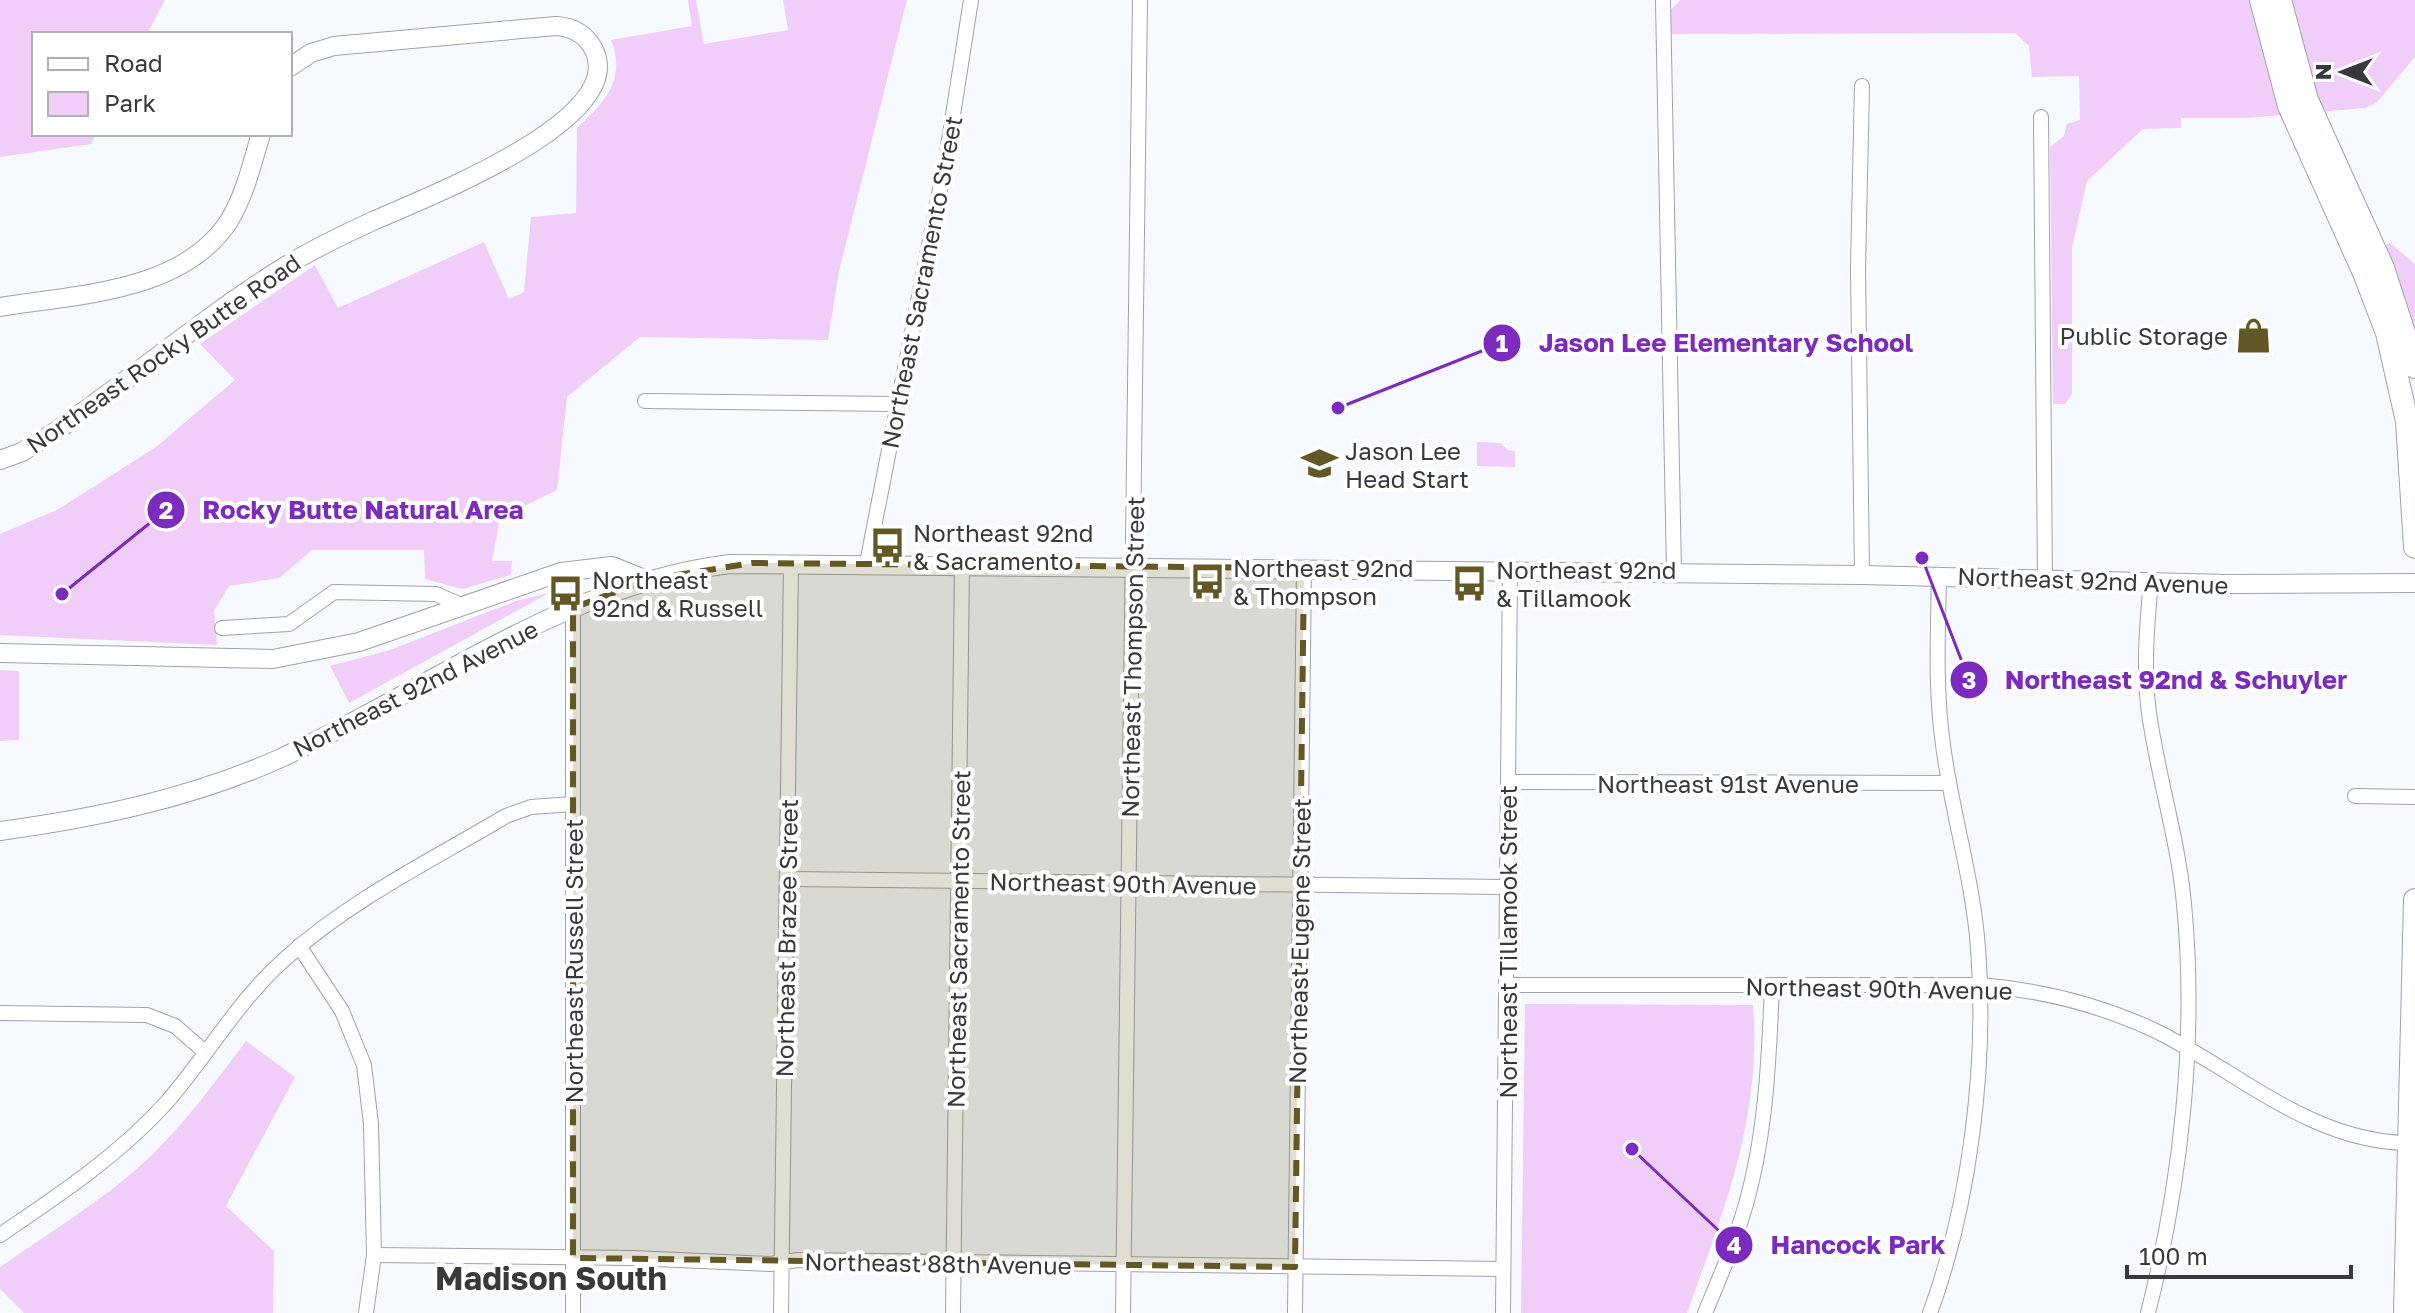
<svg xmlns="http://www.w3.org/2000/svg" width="2415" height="1313" font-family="'Golos Text',sans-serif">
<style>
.green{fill:#f1cdf9}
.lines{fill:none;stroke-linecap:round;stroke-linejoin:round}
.minor-casing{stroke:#a0a4aa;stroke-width:16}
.tertiary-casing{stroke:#a0a4aa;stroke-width:20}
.primary-casing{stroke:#a0a4aa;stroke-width:24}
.minor{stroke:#fff;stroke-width:14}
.tertiary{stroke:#fff;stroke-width:18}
.primary{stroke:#fff;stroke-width:22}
.marked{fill:#625825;fill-opacity:0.2;stroke:#625825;stroke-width:6;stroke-dasharray:16 10;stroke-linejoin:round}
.labels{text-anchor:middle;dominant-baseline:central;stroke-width:8;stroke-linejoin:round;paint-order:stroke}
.street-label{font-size:24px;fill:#37393b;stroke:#fff}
.poi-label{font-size:24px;fill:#37393b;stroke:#fff;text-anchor:start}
.district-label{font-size:32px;font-weight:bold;fill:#37393b;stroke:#fff}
.leader{fill:none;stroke:#7b2cbf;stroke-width:3}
.callout-dot{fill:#7b2cbf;stroke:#fff;stroke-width:3}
.mark-label{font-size:24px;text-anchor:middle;font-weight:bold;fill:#fff}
.callout-label{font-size:26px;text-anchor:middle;font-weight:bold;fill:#7b2cbf;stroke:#fff;stroke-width:8;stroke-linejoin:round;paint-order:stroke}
</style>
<rect width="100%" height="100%" fill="#f6f9ff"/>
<!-- green -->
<g class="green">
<path d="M0,0H165L147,34H34V134H96L91,144L0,157Z"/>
<path d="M688,0H696L704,44L788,30L783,0H907L839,271L828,340L640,337L567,397L557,490L500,518L492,561H512L511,575L462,589L425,579L424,550H312L279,578L229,586L214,611L217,645L0,635V534L57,510L156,447L235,380L200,344L315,265L338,308L484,242L509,299L524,292L531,217L576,213L577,128C604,103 627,79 611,40L692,26Z"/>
<path d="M1680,0H2415V57L2377,102L2365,108L2247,118H2181V128L2143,129L2087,181L2072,248V394L2065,404H2053L2050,147L2064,136L2067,124L2080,120L2079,76L2032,77L2029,46L2015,33L1669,34L1668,13Z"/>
<path d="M2390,243L2415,264V336L2381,247Z"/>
<path d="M1477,442L1500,443L1508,450L1515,451V467L1477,466Z"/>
<path d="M549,593L349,703L330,666L390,650L516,601Z"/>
<path d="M0,670L19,671V740L0,741Z"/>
<path d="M1525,1004L1753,1005C1762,1118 1724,1210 1687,1313H1521Z"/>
<path d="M246,1041L295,1077L226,1206L274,1251L273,1313H24L0,1289V1267C52,1231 107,1198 153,1154C188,1119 216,1081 246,1041Z"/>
</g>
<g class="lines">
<defs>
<g id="minor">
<path d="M1663,0L1674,573"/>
<path d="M1862,86L1858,268L1862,575"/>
<path d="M2041,117L2045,579"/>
<path d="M645,401L898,404"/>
<path d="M867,563L947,153L971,0"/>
<path d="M573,608V1313"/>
<path d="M222,628L289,624L334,592L436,594L461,605"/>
<path d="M1508,782L1949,783"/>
<path d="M2355,796L2415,797"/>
<path d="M787,879L1507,887"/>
<path d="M299,946L342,1011L364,1065L371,1124L374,1255L366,1313"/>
<path d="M1506,985H1980C2040,990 2101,1005 2156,1031C2239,1072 2311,1142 2409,1143"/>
<path d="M0,1013L147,1015L175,1026L205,1052"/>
<path d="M0,1235C59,1195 118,1156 166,1103C208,1055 238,1000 286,958C350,900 432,860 506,816L531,807L572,804"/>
<path d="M374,1255L633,1258L770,1264L798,1260L1503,1269"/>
<path d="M781,1313L791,563"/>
<path d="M953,1313L962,565"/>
<path d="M1123,1313L1140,0"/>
<path d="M1295,1313L1304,568"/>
<path d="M1503,1313L1510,571"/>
<path d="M1705,1313C1720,1277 1735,1242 1746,1204C1766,1133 1769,1059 1772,986"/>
<path d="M1930,1313C1970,1204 1987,1064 1978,948C1973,879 1952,814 1943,745C1935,689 1938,632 1939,576"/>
<path d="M2148,1313C2181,1182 2197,1039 2184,904C2178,839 2158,777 2149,713C2143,668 2147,625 2151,580"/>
</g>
<g id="tertiary">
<path d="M0,307C77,294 182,293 229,221C245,195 252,163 261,134"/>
<path d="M0,460L22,452L53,433C129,381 199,321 276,272C307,252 340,236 373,221C419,200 629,121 594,50C586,34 573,27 556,26L334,46L311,53L290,67"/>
<path d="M0,653L273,659L359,642L561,572L612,566L647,580"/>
<path d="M0,831C96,818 192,798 281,758C429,690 565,584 730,564L1862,575L2228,584L2415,583"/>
</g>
<g id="primary">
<path d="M2261,0L2289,106L2365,275L2387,333L2407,421L2415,547"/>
<path d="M2280,0L2307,100L2383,268L2415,367"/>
<path d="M2405,1313L2415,900"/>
</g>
</defs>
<!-- minor casing -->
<use href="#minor" class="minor-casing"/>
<!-- tertiary casing -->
<use href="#tertiary" class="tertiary-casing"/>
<!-- primary casing -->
<use href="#primary" class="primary-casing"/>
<!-- minor -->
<use href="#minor" class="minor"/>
<!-- tertiary -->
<use href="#tertiary" class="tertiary"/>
<!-- primary -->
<use href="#primary" class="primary"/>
</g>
<!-- marked area -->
<path class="marked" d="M752,563L1304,568L1295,1267L573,1258V608L647,580Z"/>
<!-- icons -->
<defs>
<symbol id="shop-bare" viewBox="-9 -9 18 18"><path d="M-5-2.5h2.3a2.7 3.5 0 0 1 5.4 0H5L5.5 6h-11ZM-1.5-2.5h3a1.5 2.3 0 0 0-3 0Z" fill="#625825" stroke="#fff" stroke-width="2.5" paint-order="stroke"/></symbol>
<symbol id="school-bare" viewBox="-9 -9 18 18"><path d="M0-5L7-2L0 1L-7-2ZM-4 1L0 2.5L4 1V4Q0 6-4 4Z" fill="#625825" stroke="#fff" stroke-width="2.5" paint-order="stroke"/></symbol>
<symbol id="bus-bare" viewBox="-9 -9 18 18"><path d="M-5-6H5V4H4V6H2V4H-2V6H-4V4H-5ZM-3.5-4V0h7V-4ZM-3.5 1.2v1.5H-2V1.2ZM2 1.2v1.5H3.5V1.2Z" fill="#625825" stroke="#fff" stroke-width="2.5" paint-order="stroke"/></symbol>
</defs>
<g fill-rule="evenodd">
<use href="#shop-bare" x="2228" y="310" width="51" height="51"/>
<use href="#school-bare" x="1294" y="438" width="51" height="51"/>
<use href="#bus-bare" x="862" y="520" width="51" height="51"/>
<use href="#bus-bare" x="1182" y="556" width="51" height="51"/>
<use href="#bus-bare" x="1444" y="558" width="51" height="51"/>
<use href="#bus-bare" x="540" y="568" width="51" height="51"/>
</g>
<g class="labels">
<!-- street labels -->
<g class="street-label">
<text transform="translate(921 282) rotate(-79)">Northeast Sacramento Street</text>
<text transform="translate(163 353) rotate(-35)">Northeast Rocky Butte Road</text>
<text transform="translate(2093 580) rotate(2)">Northeast 92nd Avenue</text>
<text transform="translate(1132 657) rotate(-89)">Northeast Thompson Street</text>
<text transform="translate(415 688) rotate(-27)">Northeast 92nd Avenue</text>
<text x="1728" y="783">Northeast 91st Avenue</text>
<text transform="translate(1123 883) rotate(1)">Northeast 90th Avenue</text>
<text transform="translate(786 938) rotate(-89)">Northeast Brazee Street</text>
<text transform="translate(958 939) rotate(-89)">Northeast Sacramento Street</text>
<text transform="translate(1299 941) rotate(-89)">Northeast Eugene Street</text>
<text transform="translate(1507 942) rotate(-90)">Northeast Tillamook Street</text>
<text transform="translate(573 961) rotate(-90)">Northeast Russell Street</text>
<text transform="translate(1879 988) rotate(1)">Northeast 90th Avenue</text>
<text transform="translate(938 1263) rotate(1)">Northeast 88th Avenue</text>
</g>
<!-- poi labels -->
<g class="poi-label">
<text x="2228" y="335" text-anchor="end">Public Storage</text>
<text x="1345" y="450">Jason Lee<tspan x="1345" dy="28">Head Start</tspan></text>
<text x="913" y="532">Northeast 92nd<tspan x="913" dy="28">&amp; Sacramento</tspan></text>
<text x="1233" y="567">Northeast 92nd<tspan x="1233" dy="28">&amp; Thompson</tspan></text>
<text x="1496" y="569">Northeast 92nd<tspan x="1496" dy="28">&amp; Tillamook</tspan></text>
<text x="592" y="579">Northeast<tspan x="592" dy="28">92nd &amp; Russell</tspan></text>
</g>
<!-- district labels -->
<g class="district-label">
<text x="551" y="1278">Madison South</text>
</g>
</g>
<!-- callouts -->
<path class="leader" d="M1338 408L1502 343M62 594L166 510M1922 558L1969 680M1632 1149L1734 1245"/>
<g class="callout-dot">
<circle cx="1338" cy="408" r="8"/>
<circle cx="62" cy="594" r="8"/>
<circle cx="1922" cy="558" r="8"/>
<circle cx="1632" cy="1149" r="8"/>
<circle cx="1502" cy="343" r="20"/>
<circle cx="166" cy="510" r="20"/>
<circle cx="1969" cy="680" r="20"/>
<circle cx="1734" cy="1245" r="20"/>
</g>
<g class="mark-label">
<text x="1502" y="352">1</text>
<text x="166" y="519">2</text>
<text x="1969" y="689">3</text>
<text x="1734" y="1254">4</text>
</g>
<g class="callout-label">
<text x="1726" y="352">Jason Lee Elementary School</text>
<text x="363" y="519">Rocky Butte Natural Area</text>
<text x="2176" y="689">Northeast 92nd &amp; Schuyler</text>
<text x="1858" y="1254">Hancock Park</text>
</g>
<!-- legend -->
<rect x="32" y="32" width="260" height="104" fill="#ffffff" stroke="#afb0b1" stroke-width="2"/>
<rect x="48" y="58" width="40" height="12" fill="#ffffff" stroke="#afb0b1" stroke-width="2"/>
<text x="104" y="72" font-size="24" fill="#37393b">Road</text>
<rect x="48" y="92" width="40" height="24" fill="#f1cdf9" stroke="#afb0b1" stroke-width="2"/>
<text x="104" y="112" font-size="24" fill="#37393b">Park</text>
<!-- north arrow -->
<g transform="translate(2343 72) rotate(270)" stroke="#ffffff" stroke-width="6" paint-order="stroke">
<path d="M0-6L14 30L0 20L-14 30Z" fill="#37393b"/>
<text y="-12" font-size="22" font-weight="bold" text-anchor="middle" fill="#37393b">N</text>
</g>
<!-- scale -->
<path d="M2127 1265v12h224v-12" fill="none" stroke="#37393b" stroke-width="4"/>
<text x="2139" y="1265" font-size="24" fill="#37393b" stroke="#ffffff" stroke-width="6" paint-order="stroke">100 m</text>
</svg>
